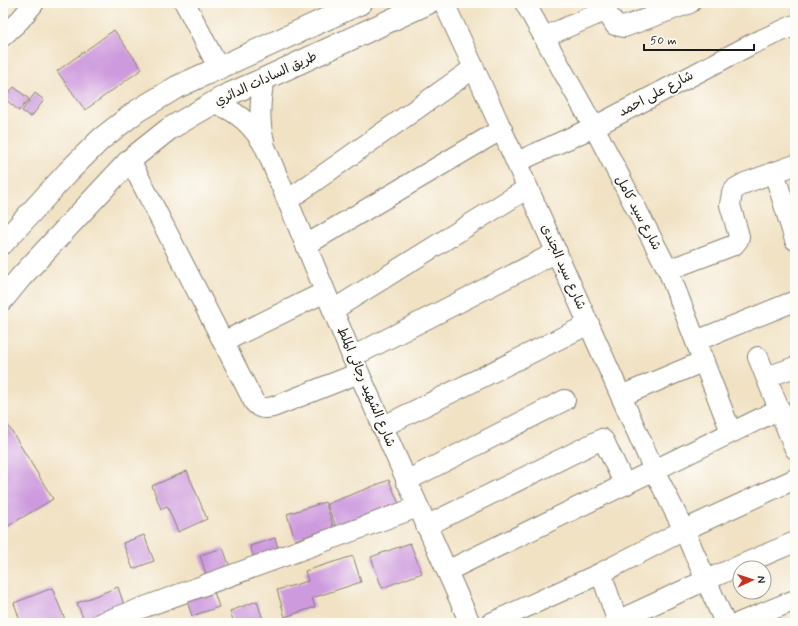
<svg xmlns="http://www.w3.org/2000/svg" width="798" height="626" font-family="Mynerve,'Playpen Sans Arabic',sans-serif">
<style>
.building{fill:#cd9ade}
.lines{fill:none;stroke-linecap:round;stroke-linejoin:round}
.minor-casing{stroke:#867f70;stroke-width:22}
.highway-casing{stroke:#867f70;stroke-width:24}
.minor{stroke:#fff;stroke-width:20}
.highway{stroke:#fff;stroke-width:22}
.labels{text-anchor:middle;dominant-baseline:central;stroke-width:4;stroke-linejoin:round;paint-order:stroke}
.street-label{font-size:13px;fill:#1c1c1c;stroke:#fdfcf7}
</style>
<rect width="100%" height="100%" fill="#fdfcf7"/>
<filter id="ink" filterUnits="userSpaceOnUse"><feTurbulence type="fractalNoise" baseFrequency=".025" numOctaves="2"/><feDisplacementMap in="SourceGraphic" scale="8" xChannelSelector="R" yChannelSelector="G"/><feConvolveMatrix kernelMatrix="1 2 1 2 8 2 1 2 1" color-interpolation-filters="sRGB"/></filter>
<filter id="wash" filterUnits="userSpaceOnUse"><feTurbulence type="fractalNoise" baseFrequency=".012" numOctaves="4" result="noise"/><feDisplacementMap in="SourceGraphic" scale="16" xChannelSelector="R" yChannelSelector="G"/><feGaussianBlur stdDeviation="0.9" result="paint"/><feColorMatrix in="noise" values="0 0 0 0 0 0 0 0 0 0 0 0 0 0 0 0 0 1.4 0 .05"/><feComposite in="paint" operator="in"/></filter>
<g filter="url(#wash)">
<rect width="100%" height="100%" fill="#f1e2c4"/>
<g id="blocks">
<!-- building -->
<g class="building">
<path d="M114,30L142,69L85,110L57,71Z"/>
<path d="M14,87L29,99L19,111L4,98Z"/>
<path d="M35,93L44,100L31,117L22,111Z"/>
<path d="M6,422L53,499L3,529V426Z"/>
<path d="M187,471L207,519L178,532L167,506L161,509L152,486Z"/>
<path d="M389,480L399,504L337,529L327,504Z"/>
<path d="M325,502L334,528L295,540L287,514Z"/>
<path d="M144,535L154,561L133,569L123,543Z"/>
<path d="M275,538L283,564L258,572L250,546Z"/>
<path d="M410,543L422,573L382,588L371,557Z"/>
<path d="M223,548L232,573L208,581L200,555Z"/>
<path d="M353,556L361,582L312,598L315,607L285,617L277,590L308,581L305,571Z"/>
<path d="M212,586L219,607L192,616L185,595Z"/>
<path d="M118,587L126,611L95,623H85L77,603Z"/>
<path d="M52,588L66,622L21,623L14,603Z"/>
<path d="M257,601L264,623H234L230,611Z"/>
</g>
</g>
</g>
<g filter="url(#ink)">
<use href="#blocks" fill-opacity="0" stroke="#867f70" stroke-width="1"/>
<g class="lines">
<defs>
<g id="minor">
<path d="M185,3L219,69"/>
<path d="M444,3L474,68L654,470L684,530L725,623"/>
<path d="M525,3L594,127L668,270L731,432"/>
<path d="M3,36L20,20L34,3"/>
<path d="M544,37L600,13C608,12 611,18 615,25L624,27L690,3"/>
<path d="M214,103C238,111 254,126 266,149L359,373L470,623"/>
<path d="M264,141C258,121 260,100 264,79"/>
<path d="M130,160L254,402C260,409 264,409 273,407L359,373"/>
<path d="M517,162L594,127L752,44L795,25"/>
<path d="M774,172L795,240"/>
<path d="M288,200L474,68"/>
<path d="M306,245L502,129"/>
<path d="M668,270L734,245L738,240L739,236L730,205L732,193L736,188L745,183L795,165"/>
<path d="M333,310L528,188"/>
<path d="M696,341L795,301"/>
<path d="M223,342L325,292"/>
<path d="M352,357L557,252"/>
<path d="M758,357L795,449"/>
<path d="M767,377L795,367"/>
<path d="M621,396L704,361"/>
<path d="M382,427L589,324"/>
<path d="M406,481L565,400"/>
<path d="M426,526L602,439L604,441L625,485"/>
<path d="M447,571L780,409"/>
<path d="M601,573L618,623"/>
<path d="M617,621L706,580L795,542"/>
<path d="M101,623L418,507"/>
<path d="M491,623L601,573L684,530L795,479"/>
<path d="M739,623L795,600"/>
</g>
<g id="highway">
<path d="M3,243L68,172L101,139L137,111L177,87L361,3"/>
<path d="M3,299L21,277L130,160L169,129L225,96L264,79L428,3"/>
</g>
</defs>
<!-- minor casing -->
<use href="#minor" class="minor-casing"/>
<!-- highway casing -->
<use href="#highway" class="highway-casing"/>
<!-- minor -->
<use href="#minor" class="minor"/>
<!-- highway -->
<use href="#highway" class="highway"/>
</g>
</g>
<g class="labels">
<!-- street labels -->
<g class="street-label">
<text transform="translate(266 79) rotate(-25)">طريق السادات الدائري</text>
<text transform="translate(656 94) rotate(-28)">شارع على احمد</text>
<text transform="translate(638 213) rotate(62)">شارع سيد كامل</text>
<text transform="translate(563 267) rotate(66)">شارع سيد الجندى</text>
<text transform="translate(366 387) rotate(67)">شارع الشهيد رجائى الملط</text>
</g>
</g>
<!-- margin -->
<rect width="798" height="626" fill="none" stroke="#fdfcf7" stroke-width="16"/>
<!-- north arrow -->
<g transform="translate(752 580) rotate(87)"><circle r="19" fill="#fdfcf7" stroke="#a3a29f"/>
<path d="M0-3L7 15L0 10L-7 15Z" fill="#c8321e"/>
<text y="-6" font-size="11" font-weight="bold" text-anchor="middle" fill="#1c1c1c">N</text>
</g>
<!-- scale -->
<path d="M644 44v6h110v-6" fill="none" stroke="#1c1c1c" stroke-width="2"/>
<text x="650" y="44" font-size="12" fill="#1c1c1c" stroke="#fdfcf7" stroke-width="3" paint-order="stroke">50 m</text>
</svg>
